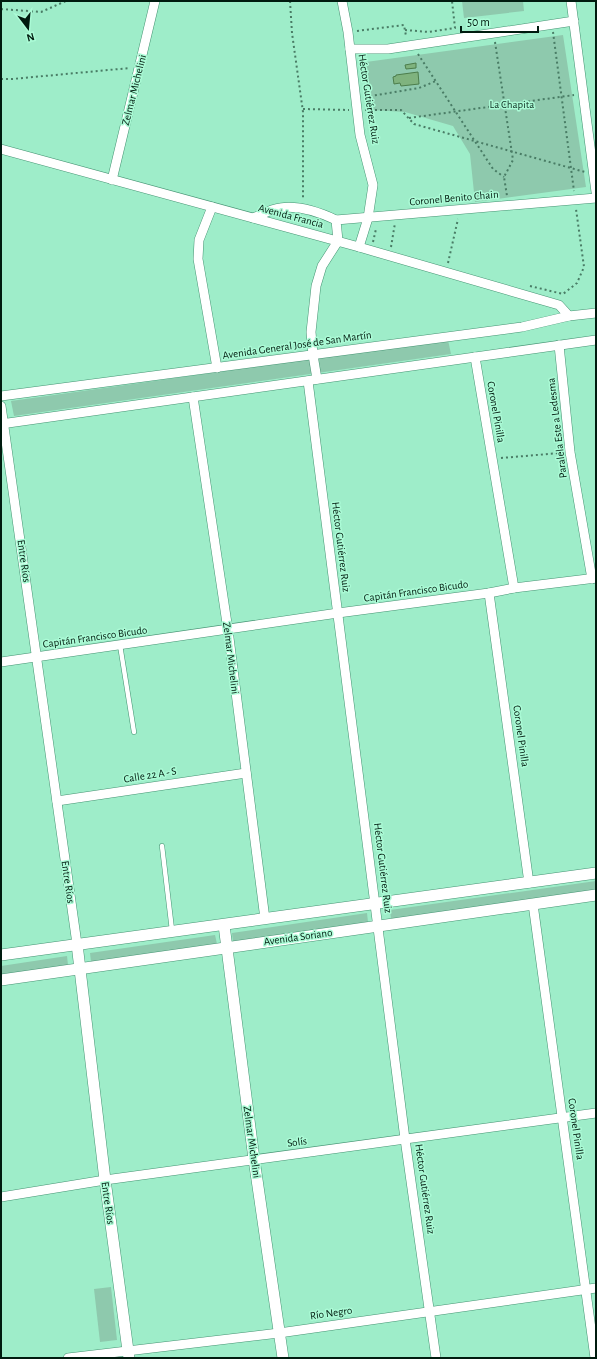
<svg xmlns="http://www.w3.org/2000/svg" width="597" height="1359" font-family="'Alegreya Sans',sans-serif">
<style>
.green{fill:#8ec9ad}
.building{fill:#7fb37e;stroke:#4c7d4b}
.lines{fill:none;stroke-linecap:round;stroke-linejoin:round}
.service-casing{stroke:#459473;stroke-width:5.5}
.minor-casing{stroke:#459473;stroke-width:10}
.tertiary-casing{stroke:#459473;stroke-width:12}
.path{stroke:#497c65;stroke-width:2;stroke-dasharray:2 3;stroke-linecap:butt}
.service{stroke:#fff;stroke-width:4.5}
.minor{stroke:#fff;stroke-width:9}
.tertiary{stroke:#fff;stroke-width:11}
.labels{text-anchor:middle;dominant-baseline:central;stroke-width:3;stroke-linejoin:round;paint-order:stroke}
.street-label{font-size:11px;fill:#001b0f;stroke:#abfbd6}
.park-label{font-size:11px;fill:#113124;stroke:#abfbd6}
</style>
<rect width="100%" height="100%" fill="#9eedc9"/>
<!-- green -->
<g class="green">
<path d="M462,1H523L524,11L464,18Z"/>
<path d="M563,35L586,187L475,202L470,154L453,126L405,112L372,110L366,62Z"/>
<path d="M448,340L451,354L14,416L11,401Z"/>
<path d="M596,881V890L391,919L390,910Z"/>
<path d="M367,913L368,922L233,942L232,933Z"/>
<path d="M215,935L217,944L91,962L90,953Z"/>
<path d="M67,956L68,965L1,975V966Z"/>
<path d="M111,1287L117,1340L100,1342L94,1289Z"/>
</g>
<!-- building -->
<g class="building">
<path d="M416,63V68L406,69L405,65Z"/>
<path d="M418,72L419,84L401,86L400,83L394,84L393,77L396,76V75Z"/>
</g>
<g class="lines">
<defs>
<g id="service">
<path d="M120,645L134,732"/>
<path d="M162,846L172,930"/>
</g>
<g id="minor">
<path d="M342,1L348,32L360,135L373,185L368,218L359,247"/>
<path d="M571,1L596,192"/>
<path d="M350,49H388L574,21"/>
<path d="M1,149L359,247L559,305L569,316"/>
<path d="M112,180L155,1"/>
<path d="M212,207L199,240L198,259L217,368"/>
<path d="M253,218C261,215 271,209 280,208C299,205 319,212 336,220"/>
<path d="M559,345L570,452L592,579"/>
<path d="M475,357L514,588"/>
<path d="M317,379L313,355L311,332L316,286L322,266L338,241L336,220L596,198"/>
<path d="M308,381L405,1139L436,1358"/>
<path d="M1,396L522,327L569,316L596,313"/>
<path d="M193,397L228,630L265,919"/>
<path d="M1,406L77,944"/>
<path d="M1,424L596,340"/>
<path d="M489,593L529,883"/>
<path d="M1,662L338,613L489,593L514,588L596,578"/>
<path d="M57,801L246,773"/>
<path d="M533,904L595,1358"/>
<path d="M1,1197L105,1180L596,1113"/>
<path d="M68,1358L279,1333L596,1288"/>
</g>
<g id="tertiary">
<path d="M224,925L254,1159L283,1358"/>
<path d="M77,944L105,1180L129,1358"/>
<path d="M1,955L596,873"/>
<path d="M1,980L596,895"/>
</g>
</defs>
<!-- service casing -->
<use href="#service" class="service-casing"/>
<!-- minor casing -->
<use href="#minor" class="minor-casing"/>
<!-- tertiary casing -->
<use href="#tertiary" class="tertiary-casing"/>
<!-- path -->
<g class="path">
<path d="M290,1L292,33L303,112V199"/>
<path d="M1,9L41,12L66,1"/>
<path d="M405,30L429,32L455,28L452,1"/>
<path d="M357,31L404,25L406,36"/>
<path d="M553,32L574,191"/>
<path d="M495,42L513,160L504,177L507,196"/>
<path d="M418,54L493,169L504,177"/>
<path d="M1,79H12L130,68"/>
<path d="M365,97L419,88L436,81"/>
<path d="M303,109L349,110"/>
<path d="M365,110H401L414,124L585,172"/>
<path d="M409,118L574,95"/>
<path d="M373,242L376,229"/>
<path d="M391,247L395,223"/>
<path d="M448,263L458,219"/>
<path d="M530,286L563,294L577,283L584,267L576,209"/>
<path d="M501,458L560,453"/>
</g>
<!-- service -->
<use href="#service" class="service"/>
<!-- minor -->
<use href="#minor" class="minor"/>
<!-- tertiary -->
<use href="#tertiary" class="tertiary"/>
</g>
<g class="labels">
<!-- street labels -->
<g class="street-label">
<text transform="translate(134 90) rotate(-76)">Zelmar Michelini</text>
<text transform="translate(369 99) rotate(81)">Héctor Gutiérrez Ruiz</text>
<text transform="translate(454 198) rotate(-5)">Coronel Benito Chain</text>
<text transform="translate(291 216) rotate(15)">Avenida Francia</text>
<text transform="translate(297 345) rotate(-8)">Avenida General José de San Martín</text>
<text transform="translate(496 412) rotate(80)">Coronel Pinilla</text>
<text transform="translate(557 428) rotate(-97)">Paralela Este a Ledesma</text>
<text transform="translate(341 547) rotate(83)">Héctor Gutiérrez Ruiz</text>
<text transform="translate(24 561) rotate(82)">Entre Ríos</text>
<text transform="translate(416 591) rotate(-8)">Capitán Francisco Bicudo</text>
<text transform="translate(95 637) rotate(-8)">Capitán Francisco Bicudo</text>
<text transform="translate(231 658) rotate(83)">Zelmar Michelini</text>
<text transform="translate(521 736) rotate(82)">Coronel Pinilla</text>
<text transform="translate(150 775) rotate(-9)">Calle 22 A - S</text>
<text transform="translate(383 868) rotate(83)">Héctor Gutiérrez Ruiz</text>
<text transform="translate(68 882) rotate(82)">Entre Ríos</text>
<text transform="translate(298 937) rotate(-8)">Avenida Soriano</text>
<text transform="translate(576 1129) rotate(82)">Coronel Pinilla</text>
<text transform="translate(252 1142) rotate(82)">Zelmar Michelini</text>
<text transform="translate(297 1142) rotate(-8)">Solís</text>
<text transform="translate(425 1189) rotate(82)">Héctor Gutiérrez Ruiz</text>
<text transform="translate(108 1203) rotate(82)">Entre Ríos</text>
<text transform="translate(331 1313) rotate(-8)">Río Negro</text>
</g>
<!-- park labels -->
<g class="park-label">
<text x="512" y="104">La Chapita</text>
</g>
</g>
<!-- border -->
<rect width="597" height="1359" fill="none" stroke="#001b0f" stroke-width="4"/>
<!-- north arrow -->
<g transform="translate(28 28) rotate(164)" stroke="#abfbd6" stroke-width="3" paint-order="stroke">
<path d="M0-3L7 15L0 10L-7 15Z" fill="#001b0f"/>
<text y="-6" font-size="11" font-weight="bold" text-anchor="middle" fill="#001b0f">N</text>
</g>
<!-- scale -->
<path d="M461 26v6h77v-6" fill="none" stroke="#001b0f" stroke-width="2"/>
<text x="467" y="26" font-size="12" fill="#001b0f" stroke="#abfbd6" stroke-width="3" paint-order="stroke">50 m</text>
</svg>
